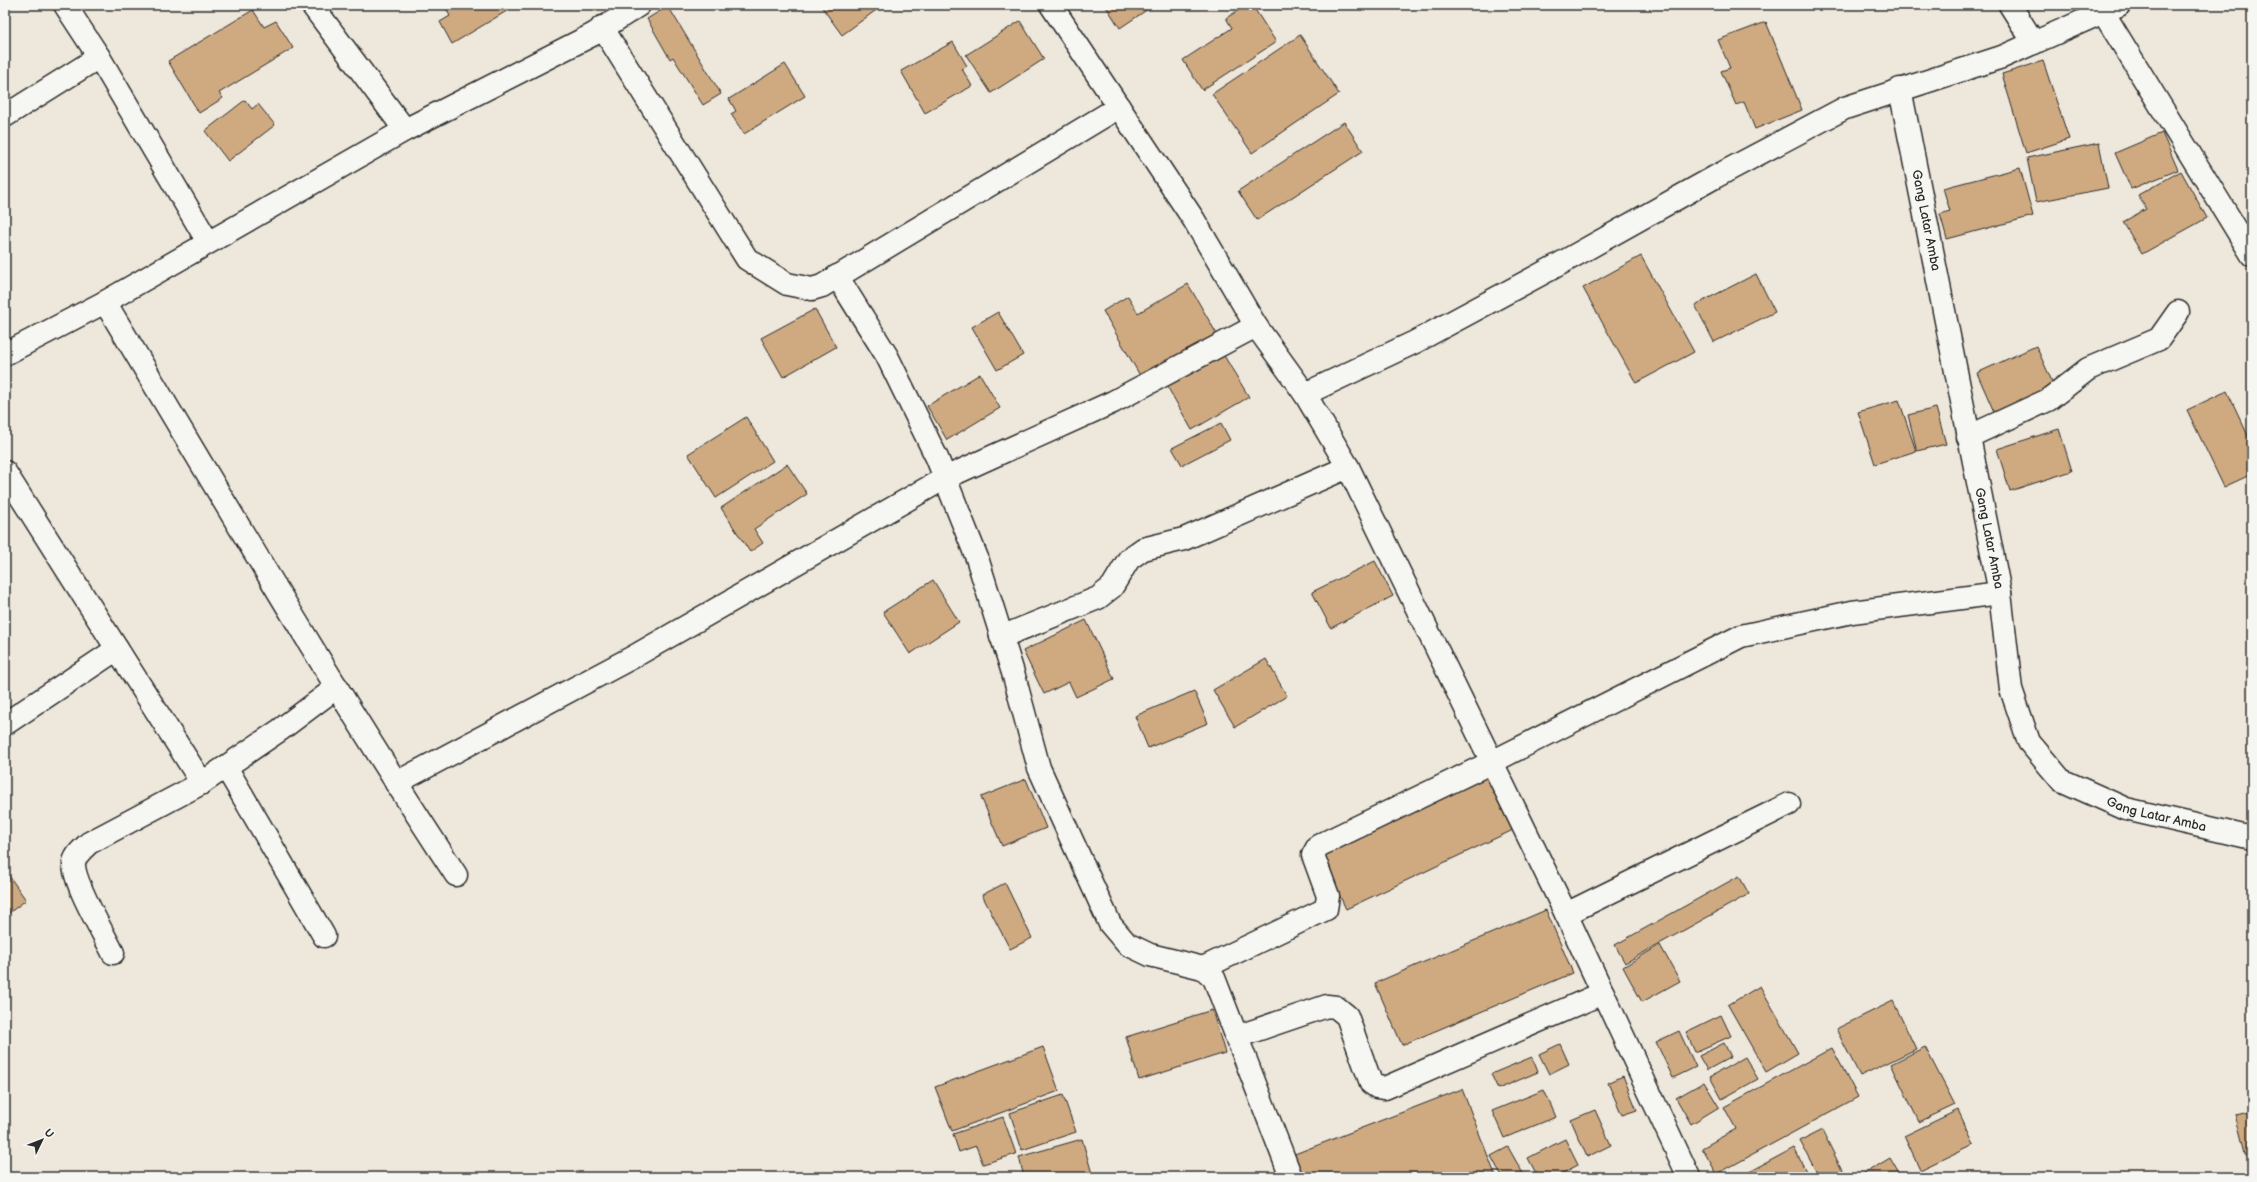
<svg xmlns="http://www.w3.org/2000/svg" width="2257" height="1182" font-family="'Balsamiq Sans',sans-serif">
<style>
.building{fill:#cfaa81;stroke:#2b2b2b}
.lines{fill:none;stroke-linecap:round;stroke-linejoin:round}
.minor-casing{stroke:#2b2b2b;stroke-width:25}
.minor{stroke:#f6f6f2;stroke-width:22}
.labels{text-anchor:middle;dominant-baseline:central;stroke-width:3;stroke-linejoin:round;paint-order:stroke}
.street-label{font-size:13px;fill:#2b2b2b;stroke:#f6f6f2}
</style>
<rect width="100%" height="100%" fill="#eee7db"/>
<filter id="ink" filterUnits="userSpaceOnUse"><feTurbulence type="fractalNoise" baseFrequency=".025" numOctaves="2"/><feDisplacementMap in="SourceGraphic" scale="8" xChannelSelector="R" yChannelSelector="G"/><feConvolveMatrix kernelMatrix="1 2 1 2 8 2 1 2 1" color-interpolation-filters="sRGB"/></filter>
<g filter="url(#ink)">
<!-- building -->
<g class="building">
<path d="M444,5H508L510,9L452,44L440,22L450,16Z"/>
<path d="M877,5L879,8L842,35L821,6Z"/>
<path d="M1105,5H1154L1120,28Z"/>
<path d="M1247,5H1252L1276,42L1202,90L1183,60L1232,28L1226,18Z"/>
<path d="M668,6L721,94L703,105L673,57L670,59L647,19Z"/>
<path d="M253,10L264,27L276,21L293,48L219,93L223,98L199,113L168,61Z"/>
<path d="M1020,21L1044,59L991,93L966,55Z"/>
<path d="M1766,22L1802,110L1755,129L1744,102L1736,105L1721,71L1730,68L1718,40Z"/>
<path d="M1300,35L1339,94L1252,153L1212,94Z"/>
<path d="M953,42L967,66L962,69L972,86L925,113L901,71Z"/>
<path d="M2043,61L2069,139L2026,153L2002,74Z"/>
<path d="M785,64L805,96L744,134L731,114L736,111L729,99Z"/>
<path d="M245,100L252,109L258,104L275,125L228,161L205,131Z"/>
<path d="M1344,122L1363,151L1257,220L1238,191Z"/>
<path d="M2162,133L2178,170L2131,189L2115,153Z"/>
<path d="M2099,143L2108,188L2036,202L2027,158Z"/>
<path d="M2020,168L2033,216L1947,239L1940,214L1950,211L1943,188Z"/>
<path d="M2181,171L2207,218L2142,254L2123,222L2146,209L2138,195Z"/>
<path d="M1641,256L1694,352L1636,383L1583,288Z"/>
<path d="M1756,274L1775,312L1714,342L1695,305Z"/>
<path d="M1188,284L1218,336L1142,379L1103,311L1128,296L1138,313Z"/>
<path d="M815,309L836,347L783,377L761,338Z"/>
<path d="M998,312L1023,355L997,370L972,327Z"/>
<path d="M2036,346L2055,388L1995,414L1977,373Z"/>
<path d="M1223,354L1249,397L1192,430L1167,386Z"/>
<path d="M980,374L1000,408L947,440L927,406Z"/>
<path d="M2227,391L2252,444V474L2224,487L2187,410Z"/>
<path d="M1899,400L1916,451L1875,464L1858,412Z"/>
<path d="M1936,408L1946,444L1917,451L1908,415Z"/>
<path d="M746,417L773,461L716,498L688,454Z"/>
<path d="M1221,423L1230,440L1182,465L1172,448Z"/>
<path d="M2059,429L2072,471L2010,491L1997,449Z"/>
<path d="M787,464L807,494L754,529L763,543L750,552L721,508Z"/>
<path d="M1375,561L1393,596L1331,628L1312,592Z"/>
<path d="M933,580L959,622L910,654L883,612Z"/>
<path d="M1086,620L1114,679L1076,697L1069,682L1044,694L1023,651Z"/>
<path d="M1266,659L1287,696L1235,727L1213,690Z"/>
<path d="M1194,691L1208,723L1148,748L1135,716Z"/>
<path d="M1484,769L1513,830L1346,909L1317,848Z"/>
<path d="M1026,779L1046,828L1002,846L981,797Z"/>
<path d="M7,873L26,900L5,916V874Z"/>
<path d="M1739,876L1749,894L1625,963L1615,945Z"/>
<path d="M1005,883L1032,938L1010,949L982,895Z"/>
<path d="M1546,910L1573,973L1402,1045L1375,983Z"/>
<path d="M1660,945L1680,981L1642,1002L1623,967Z"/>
<path d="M1760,986L1798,1053L1766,1072L1728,1005Z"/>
<path d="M1893,1001L1916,1049L1860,1076L1836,1029Z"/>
<path d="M1212,1010L1225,1053L1139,1080L1126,1037Z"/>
<path d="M1721,1015L1731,1036L1695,1052L1686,1032Z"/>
<path d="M1679,1031L1696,1067L1673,1078L1656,1042Z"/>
<path d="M1724,1043L1731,1057L1707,1070L1699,1056Z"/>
<path d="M1560,1044L1569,1064L1549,1074L1539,1054Z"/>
<path d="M1043,1047L1059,1091L952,1131L935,1087Z"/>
<path d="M1925,1047L1955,1105L1919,1122L1891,1064Z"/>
<path d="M1832,1048L1858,1097L1717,1174L1702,1148L1736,1129L1724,1107Z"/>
<path d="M1532,1057L1538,1072L1498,1089L1491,1074Z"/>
<path d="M1745,1057L1758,1079L1722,1099L1710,1077Z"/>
<path d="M1623,1076L1637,1110L1622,1115L1608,1083Z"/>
<path d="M1704,1082L1719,1107L1691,1124L1676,1098Z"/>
<path d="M1462,1089L1496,1177H1295L1287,1157Z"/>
<path d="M1544,1090L1556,1117L1504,1138L1492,1111Z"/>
<path d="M1063,1095L1076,1132L1022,1150L1010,1113Z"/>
<path d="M1595,1110L1611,1145L1587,1157L1571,1120Z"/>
<path d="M1958,1110L1974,1144L1920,1170L1904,1136Z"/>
<path d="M2252,1111V1154L2245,1155L2235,1115Z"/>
<path d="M1003,1117L1016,1154L983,1164L976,1146L959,1152L953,1134Z"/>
<path d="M1822,1130L1845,1176L1819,1177L1800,1141Z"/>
<path d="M1082,1139L1093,1177H1024L1019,1157Z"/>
<path d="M1565,1139L1578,1165L1555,1177H1538L1528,1158Z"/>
<path d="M1508,1147L1525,1177H1502L1491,1156Z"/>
<path d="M1794,1148L1809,1177H1742V1176Z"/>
<path d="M1890,1158L1901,1177H1861L1860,1176Z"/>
</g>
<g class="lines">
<defs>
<g id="minor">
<path d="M65,5L99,57L208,242"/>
<path d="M312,5L405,130"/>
<path d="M1051,5L1194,220L1256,326L1305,394L1348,467L1566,914L1689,1177"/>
<path d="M2010,5L2034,43"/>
<path d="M2103,12L2252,255"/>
<path d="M602,27L747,259L787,284L812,289L822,286L1119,107"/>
<path id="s1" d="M1900,89L2000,593L2011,689L2029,742L2061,780L2126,809L2252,838"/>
<path d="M5,116L99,57"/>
<path d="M837,276L887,356L937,458L977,558L1014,676L1039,768L1110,924L1127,944L1150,955L1203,968L1214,978L1291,1177"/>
<path d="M105,302C220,494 333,688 456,875"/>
<path d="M5,354L105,302L405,130L594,34L639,5"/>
<path d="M1305,394L1415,342L1556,266L1715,177L1845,108L2002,57L2119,5"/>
<path d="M1968,437L2048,400L2088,369L2159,339L2178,312"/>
<path d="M5,472L202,783"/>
<path d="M1001,637L1098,598L1112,587L1129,559L1143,549L1184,539L1348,467"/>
<path d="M5,724L117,649"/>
<path d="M226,767L324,936"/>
<path d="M396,783L633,657L945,478L1113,402L1256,326"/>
<path d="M1566,914L1789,804"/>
<path d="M113,953C104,934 72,881 74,862C76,854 84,848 89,843L202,783L280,730L337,687"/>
<path d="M1203,968L1326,909L1328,896L1313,855L1318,846L1492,762L1741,636L1852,612L2000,593"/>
<path d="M1236,1037L1327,1006L1336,1007L1347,1016L1371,1083L1377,1087L1385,1088L1603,993"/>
</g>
</defs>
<!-- minor casing -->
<use href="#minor" class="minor-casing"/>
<!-- minor -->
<use href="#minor" class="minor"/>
</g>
</g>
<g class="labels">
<!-- street labels -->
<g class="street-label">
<text stroke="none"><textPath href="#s1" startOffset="134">Gang Latar Amba</textPath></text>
<text stroke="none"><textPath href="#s1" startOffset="458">Gang Latar Amba</textPath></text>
<text stroke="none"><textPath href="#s1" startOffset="818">Gang Latar Amba</textPath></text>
</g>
</g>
<!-- margin -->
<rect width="2257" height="1182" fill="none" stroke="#f6f6f2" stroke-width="20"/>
<rect x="10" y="10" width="2237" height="1162" fill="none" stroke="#2b2b2b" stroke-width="1.5" filter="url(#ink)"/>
<!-- north arrow -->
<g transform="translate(42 1140) rotate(47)" stroke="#f6f6f2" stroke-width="3" paint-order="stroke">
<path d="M0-3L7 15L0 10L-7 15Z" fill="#2b2b2b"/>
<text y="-6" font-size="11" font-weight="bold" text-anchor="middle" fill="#2b2b2b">U</text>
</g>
</svg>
